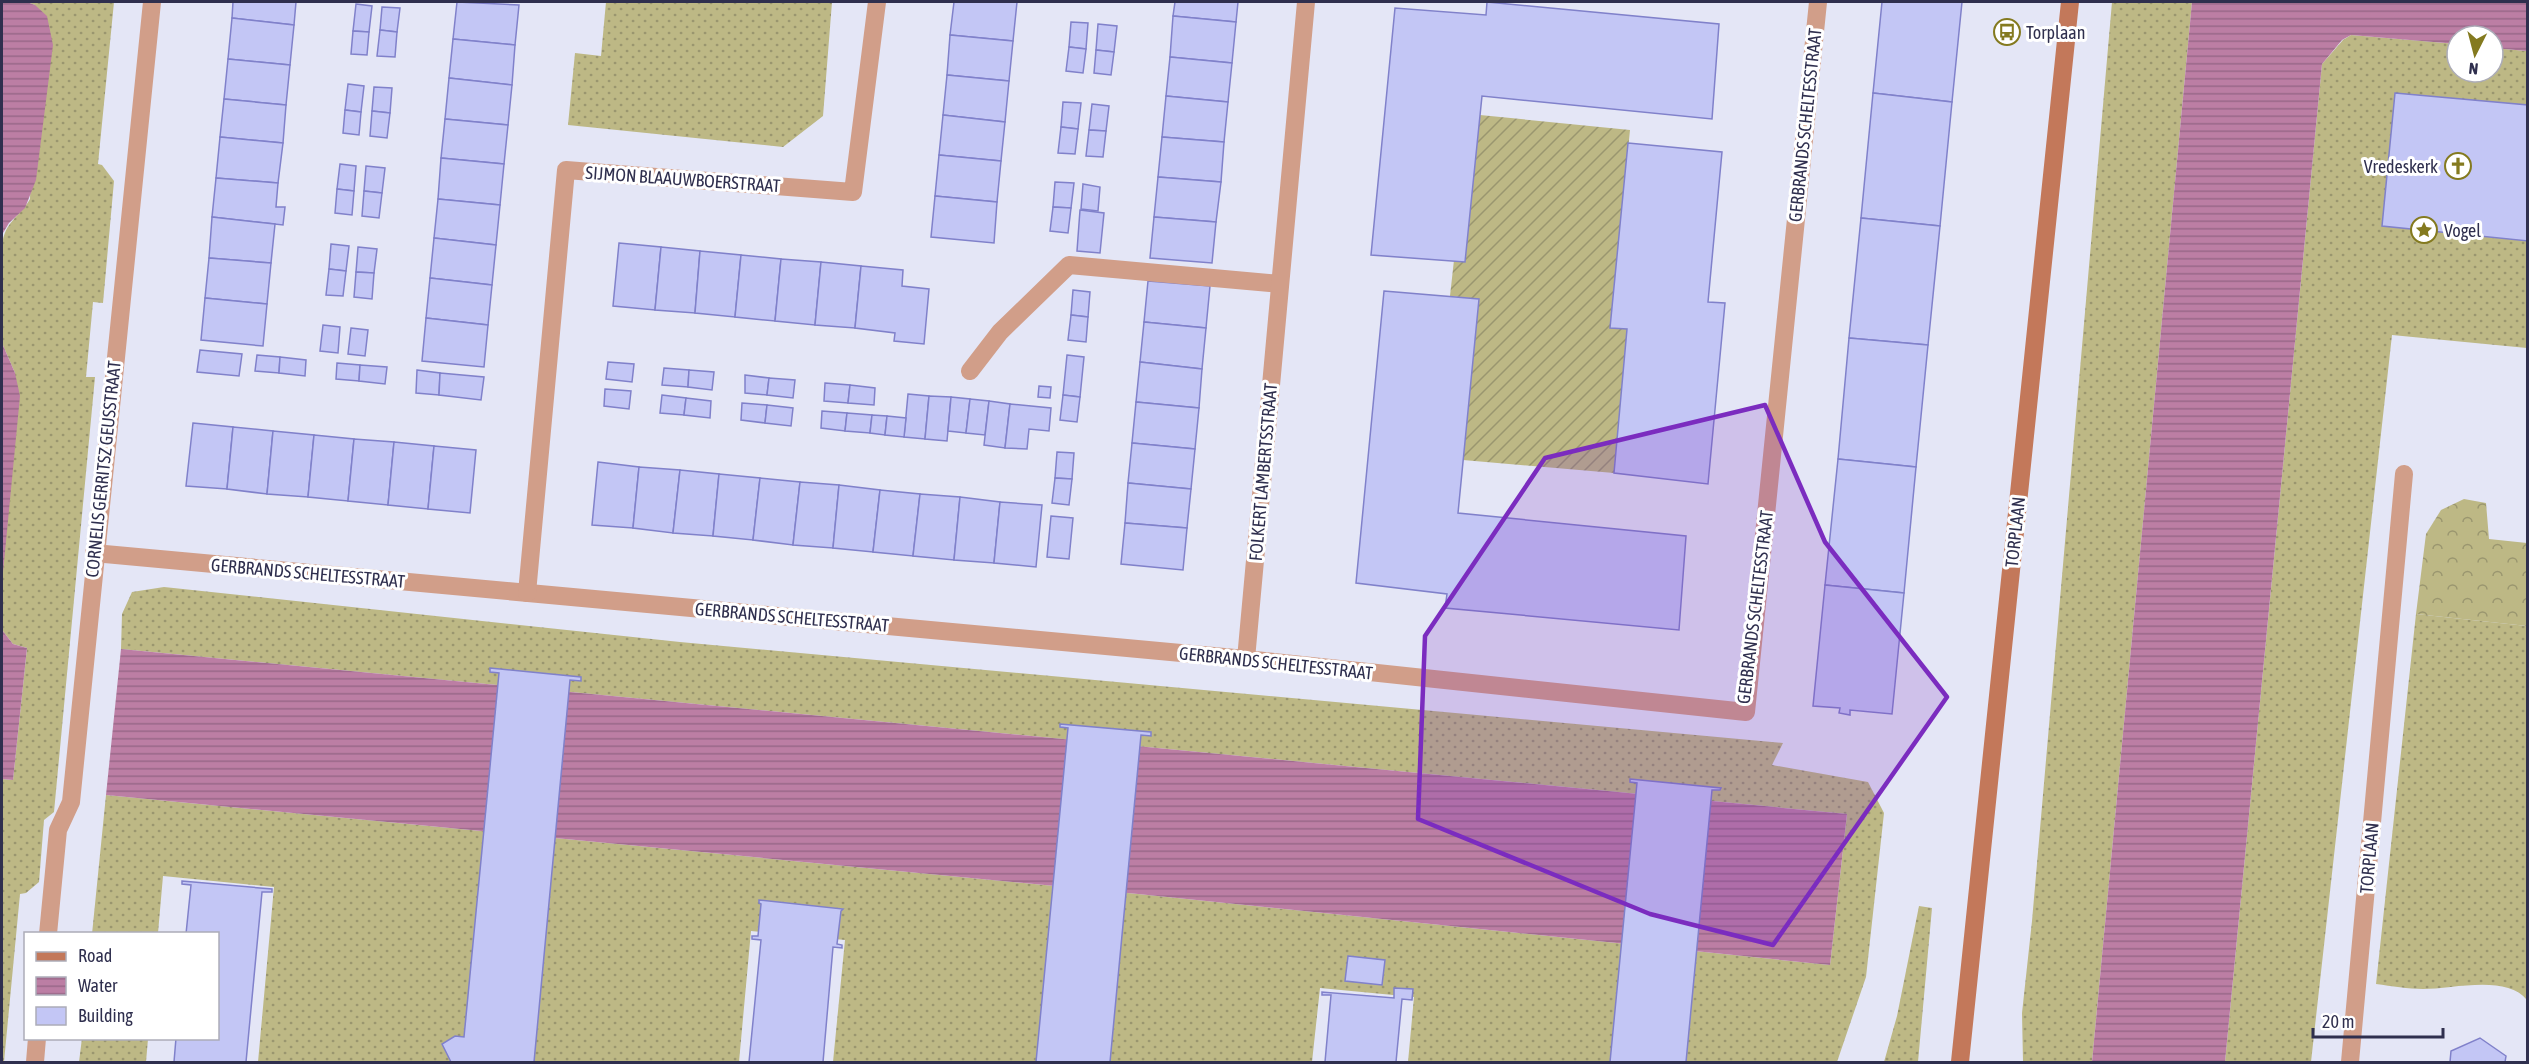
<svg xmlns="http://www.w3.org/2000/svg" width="2529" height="1064" font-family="'Asap Condensed',sans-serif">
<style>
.grass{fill:url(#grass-dots)}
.forest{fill:url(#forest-crowns)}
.garden{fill:url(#garden-furrows)}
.water{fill:url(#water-rules)}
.building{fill:#c3c6f5;stroke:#8081ca;stroke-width:1.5}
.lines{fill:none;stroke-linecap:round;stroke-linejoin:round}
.lane{stroke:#d19e89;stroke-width:18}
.street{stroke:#d19e89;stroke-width:18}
.secondary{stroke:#c3785a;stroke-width:18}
.marked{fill:#7b2cbf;fill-opacity:0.2;stroke:#7b2cbf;stroke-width:4.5;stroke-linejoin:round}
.labels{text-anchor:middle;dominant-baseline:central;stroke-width:6;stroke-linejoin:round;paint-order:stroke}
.poi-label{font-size:18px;fill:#2f2f4e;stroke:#fff;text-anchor:start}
.street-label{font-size:18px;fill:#2f2f4e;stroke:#fff}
</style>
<defs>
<pattern id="grass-dots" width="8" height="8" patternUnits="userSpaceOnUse" patternTransform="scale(1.5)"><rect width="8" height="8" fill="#bdb885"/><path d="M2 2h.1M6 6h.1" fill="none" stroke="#9a966f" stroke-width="1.8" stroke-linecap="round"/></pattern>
<pattern id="forest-crowns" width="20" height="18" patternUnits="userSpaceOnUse" patternTransform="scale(1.5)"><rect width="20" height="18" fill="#bdb885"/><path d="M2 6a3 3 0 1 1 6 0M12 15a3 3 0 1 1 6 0" fill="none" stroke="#9a966f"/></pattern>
<pattern id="garden-furrows" width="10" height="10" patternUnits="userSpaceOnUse" patternTransform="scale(1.5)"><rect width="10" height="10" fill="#bdb885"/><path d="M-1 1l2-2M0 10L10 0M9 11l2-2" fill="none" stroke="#9a966f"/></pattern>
<pattern id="water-rules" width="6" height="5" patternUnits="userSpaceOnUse" patternTransform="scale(1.5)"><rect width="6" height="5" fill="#bc7ea4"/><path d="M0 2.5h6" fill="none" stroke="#996888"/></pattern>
</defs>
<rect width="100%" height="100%" fill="#e4e6f6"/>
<!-- grass -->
<g class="grass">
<path d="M27,2H114L98,164L102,165L114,181L103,303L93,302L86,377H95L54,812L44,820L39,882L26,893L20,894L4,1062H2V779L13,780L27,648L13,644L2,630V583L15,373L2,343V245C5,221 19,218 30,199L35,5Z"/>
<path d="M606,2H832L823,116L783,147L568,125L575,53L601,56Z"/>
<path d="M2112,2H2192L2092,1062H2023L2022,1013L2032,921Z"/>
<path d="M2351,35L2457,44V72H2493V48L2527,51V348L2392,335L2311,1062H2225L2322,64L2343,40Z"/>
<path d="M164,587L680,642L1783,743L1772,765L1868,782L1884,813L1866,977L1837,1062H1408L1414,997L1320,988L1312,1062H833L845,940L751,931L739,1062H258L274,887L163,876L158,933L92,934L106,795L1138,894L1830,965L1847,814L121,649L122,614L132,592Z"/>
<path d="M2416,614L2527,626V1000C2507,974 2452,989 2423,989C2408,989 2392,986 2376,984Z"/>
<path d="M1919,906L1932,908L1918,1062H1884L1897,1016Z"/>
<path d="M82,1038L148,1039L146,1062H79Z"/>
</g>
<!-- forest -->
<path class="forest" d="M2464,499L2486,503L2489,539L2527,543V626L2416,614L2426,534L2441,510Z"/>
<!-- garden -->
<path class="garden" d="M1480,115L1630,130L1610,327L1627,329L1614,473L1463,460L1479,299L1450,296L1454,260L1465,261Z"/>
<!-- water -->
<g class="water">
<path d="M2,2H27L35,5L47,16L53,45L36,180L25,208L9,223L3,233L2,245Z"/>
<path d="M2192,2H2527V51L2493,48V36H2457V44L2351,35L2342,40L2322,64L2225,1062H2092Z"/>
<path d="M2,343L15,373L20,396L2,583Z"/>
<path d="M2,630L13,644L27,648L13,780L2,779Z"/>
<path d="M121,649L1847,814L1830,965L1138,894L106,795Z"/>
</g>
<!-- building -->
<g class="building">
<path d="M233,2H296L294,25L232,18Z"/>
<path d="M457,2L519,5L515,45L453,39Z"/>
<path d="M954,2H1017L1013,41L950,35Z"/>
<path d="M1175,2H1238L1236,22L1173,16Z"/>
<path d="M1487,2L1719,24L1712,119L1482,96L1465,262L1371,255L1395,8L1486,15Z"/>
<path d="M1882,2H1962L1952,102L1873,93Z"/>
<path d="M356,4L372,6L369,32L353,31Z"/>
<path d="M382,7L400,8L397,32L380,30Z"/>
<path d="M1173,16L1236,22L1232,63L1170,57Z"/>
<path d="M232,18L294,25L290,65L228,59Z"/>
<path d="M1071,22L1088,23L1086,49L1069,47Z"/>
<path d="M1098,24L1117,26L1114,52L1096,50Z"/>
<path d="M380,30L397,32L395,57L377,56Z"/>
<path d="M353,31L369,32L367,55L351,54Z"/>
<path d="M950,35L1013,41L1009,81L947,75Z"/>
<path d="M453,39L515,45L512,85L449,78Z"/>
<path d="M1069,47L1086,49L1083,73L1066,71Z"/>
<path d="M1096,50L1114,52L1111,75L1094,73Z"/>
<path d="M1170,57L1232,63L1228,102L1166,96Z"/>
<path d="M228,59L290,65L286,105L224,99Z"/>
<path d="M947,75L1009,81L1005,122L943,115Z"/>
<path d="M449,78L512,85L508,125L445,119Z"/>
<path d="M348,84L364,86L361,112L345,110Z"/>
<path d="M374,87L392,88L390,113L372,111Z"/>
<path d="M1873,93L1952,102L1940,226L1861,218Z"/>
<path d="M2395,93L2528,105V241L2382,226Z"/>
<path d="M1166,96L1228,102L1224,142L1162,137Z"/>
<path d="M224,99L286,105L283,143L220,137Z"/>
<path d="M1063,102L1081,103L1078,129L1061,127Z"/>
<path d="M1092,104L1109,106L1106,131L1089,130Z"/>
<path d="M345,110L361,112L359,135L343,133Z"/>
<path d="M372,111L390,113L387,138L370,136Z"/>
<path d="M943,115L1005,122L1001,161L939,155Z"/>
<path d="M445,119L508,125L504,164L441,158Z"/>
<path d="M1061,127L1078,129L1075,154L1058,153Z"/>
<path d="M1089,130L1106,131L1103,157L1086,156Z"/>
<path d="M220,137L283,143L278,183L216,178Z"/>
<path d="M1162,137L1224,142L1221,182L1158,177Z"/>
<path d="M1628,143L1722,152L1708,302L1725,303L1708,484L1614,473L1627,329L1610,328Z"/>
<path d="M939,155L1001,161L997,202L935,196Z"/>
<path d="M441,158L504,164L500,205L438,199Z"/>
<path d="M340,164L356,166L354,191L337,189Z"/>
<path d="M366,166L385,168L382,193L364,191Z"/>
<path d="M1158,177L1221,182L1216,222L1154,217Z"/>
<path d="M216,178L278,183L276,207H285L283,225L212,217Z"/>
<path d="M1055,182L1074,183L1071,208L1053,207Z"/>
<path d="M1083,184L1100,187L1098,211L1081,209Z"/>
<path d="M337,189L354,191L352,215L335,213Z"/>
<path d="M364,191L382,193L379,218L362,216Z"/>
<path d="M935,196L997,202L994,243L931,237Z"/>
<path d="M438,199L500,205L496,245L434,238Z"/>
<path d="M1053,207L1071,208L1068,233L1050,231Z"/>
<path d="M1080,210L1104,213L1100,253L1077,251Z"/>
<path d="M212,217L275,224L271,263L209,258Z"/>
<path d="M1154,217L1216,222L1212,263L1150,258Z"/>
<path d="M1861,218L1940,226L1928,345L1849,338Z"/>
<path d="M434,238L496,245L492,285L430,278Z"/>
<path d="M619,243L661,247L655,310L613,306Z"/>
<path d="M331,244L349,246L346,271L329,269Z"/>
<path d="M358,247L377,249L374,273L356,272Z"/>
<path d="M661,247L700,251L695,313L655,310Z"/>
<path d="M700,251L741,255L735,317L695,313Z"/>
<path d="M741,255L781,259L775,321L735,317Z"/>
<path d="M209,258L271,263L267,304L205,298Z"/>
<path d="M781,259L821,262L815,325L775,321Z"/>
<path d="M821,262L861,266L855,328L815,325Z"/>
<path d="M861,266L903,270L902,286L929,289L924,344L894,341L895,333L855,328Z"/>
<path d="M329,269L346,271L343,296L326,295Z"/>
<path d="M356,272L374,273L372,299L354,297Z"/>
<path d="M430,278L492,285L488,325L426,318Z"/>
<path d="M1148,281L1210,286L1206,328L1144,322Z"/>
<path d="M1073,290L1090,292L1088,317L1071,315Z"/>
<path d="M1384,291L1479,299L1458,513L1686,536L1679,630L1445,608L1447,594L1356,583Z"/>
<path d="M205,298L267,304L263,346L201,340Z"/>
<path d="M1071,315L1088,317L1086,342L1068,340Z"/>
<path d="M426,318L488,325L484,367L422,361Z"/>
<path d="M1144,322L1206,328L1202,369L1140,362Z"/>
<path d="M323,325L340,327L338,353L320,351Z"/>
<path d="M351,328L368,330L365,356L348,354Z"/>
<path d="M1849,338L1928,345L1916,467L1838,459Z"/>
<path d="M200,350L242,354L239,376L197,372Z"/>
<path d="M257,355L280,357L279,373L255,371Z"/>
<path d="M1067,355L1084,357L1080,397L1063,395Z"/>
<path d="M280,357L306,360L305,376L279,373Z"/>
<path d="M608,362L634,364L632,382L606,379Z"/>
<path d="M1140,362L1202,369L1199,408L1136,402Z"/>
<path d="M337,363L360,365L359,381L336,379Z"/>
<path d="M360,365L387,367L385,384L359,381Z"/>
<path d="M664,368L689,370L688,387L662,385Z"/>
<path d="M417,370L440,373L439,395L416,393Z"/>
<path d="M689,370L714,372L712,390L688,387Z"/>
<path d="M440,373L484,377L481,400L439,395Z"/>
<path d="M745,375L769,378L767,395L745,393Z"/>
<path d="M769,378L795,380L793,398L767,395Z"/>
<path d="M825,383L850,385L848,403L824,401Z"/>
<path d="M850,385L875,388L874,405L848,403Z"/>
<path d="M1039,386L1051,387L1050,398L1038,397Z"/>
<path d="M605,389L631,391L629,409L604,406Z"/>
<path d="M908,394L929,396L925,439L904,437Z"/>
<path d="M662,395L686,398L684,415L660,413Z"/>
<path d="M1063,395L1080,397L1077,422L1060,420Z"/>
<path d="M929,396L951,397L947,441L925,439Z"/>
<path d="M951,397L970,399L966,433L948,431Z"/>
<path d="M686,398L711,401L710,418L684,415Z"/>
<path d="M970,399L989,401L985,435L966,433Z"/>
<path d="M989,401L1010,404L1005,448L984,445Z"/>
<path d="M1136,402L1199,408L1195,449L1132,443Z"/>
<path d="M742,403L767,405L765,423L741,420Z"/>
<path d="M1010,404L1051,408L1049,431L1029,429L1027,449L1005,448Z"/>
<path d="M767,405L793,408L791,426L765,423Z"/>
<path d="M822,411L847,413L845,431L821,428Z"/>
<path d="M847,413L872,415L870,433L845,431Z"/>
<path d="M872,415L887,416L885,435L870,433Z"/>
<path d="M887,416L906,418L904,437L885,435Z"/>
<path d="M193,423L233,427L227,489L186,486Z"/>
<path d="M233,427L273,431L267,494L227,489Z"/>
<path d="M273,431L314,435L308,497L267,494Z"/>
<path d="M314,435L354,439L348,501L308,497Z"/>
<path d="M354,439L394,442L388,505L348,501Z"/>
<path d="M394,442L434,446L428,509L388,505Z"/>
<path d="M1132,443L1195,449L1191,489L1128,483Z"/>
<path d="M434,446L476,450L470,513L428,509Z"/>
<path d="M1057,452L1074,453L1072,479L1055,478Z"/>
<path d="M1838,459L1916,467L1904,593L1825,585Z"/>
<path d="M598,462L639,467L633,528L592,525Z"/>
<path d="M639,467L680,470L673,533L633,528Z"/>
<path d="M680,470L719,474L713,536L673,533Z"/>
<path d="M719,474L760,478L753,540L713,536Z"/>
<path d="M760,478L800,482L793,545L753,540Z"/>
<path d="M1055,478L1072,479L1069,505L1052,503Z"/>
<path d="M800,482L839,485L833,548L793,545Z"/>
<path d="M1128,483L1191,489L1187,528L1125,523Z"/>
<path d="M839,485L880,490L873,552L833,548Z"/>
<path d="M880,490L920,494L913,556L873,552Z"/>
<path d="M920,494L960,497L954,560L913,556Z"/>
<path d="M960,497L1000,502L994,563L954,560Z"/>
<path d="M1000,502L1042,505L1036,567L994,563Z"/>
<path d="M1051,516L1073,518L1069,559L1047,557Z"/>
<path d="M1125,523L1187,528L1183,570L1121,564Z"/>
<path d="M1825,585L1904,593L1892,714L1850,710V715L1839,713L1840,708L1813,706Z"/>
<path d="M490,668L581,677V681L570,680L534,1062H451L442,1044L455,1036L464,1037L499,673L490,672Z"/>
<path d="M1060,724L1151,732V736L1141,735L1110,1062H1036L1068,728L1060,727Z"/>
<path d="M1630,779L1721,788L1720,790H1712L1686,1062H1610L1637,783L1630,782Z"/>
<path d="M182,881L272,889V892H262L246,1062H174L176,1038H218V934H186L191,885L182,884Z"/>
<path d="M759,900L843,909L841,911L837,944L842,945V948L833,947L823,1062H749L761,940L752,939V936H758L761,904L759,903Z"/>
<path d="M1348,956L1385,960L1382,985L1345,981Z"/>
<path d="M1394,988L1413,989L1412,1000L1402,999L1396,1062H1325L1331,995H1322V992L1394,998Z"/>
<path d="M2480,1038L2506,1056L2505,1062H2450L2451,1051Z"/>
</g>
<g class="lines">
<!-- lane -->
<path class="lane" d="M970,371L1000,332L1069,265L1280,284"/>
<!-- street -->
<g class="street">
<path d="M94,553L1246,659L1746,712L1818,2"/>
<path d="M527,593L566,170L853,192L877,2"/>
<path d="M1246,659L1306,2"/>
<path d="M48,934L58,830L71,802L152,2"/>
<path d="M35,1062L37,1038"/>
<path d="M2350,1062L2404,474"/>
</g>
<!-- secondary -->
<path class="secondary" d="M1960,1062L2070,2"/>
</g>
<!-- marked area -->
<path class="marked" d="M1765,405L1825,542L1947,697L1773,945L1650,914L1418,819L1425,636L1545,458Z"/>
<!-- icons -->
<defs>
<symbol id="bus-ring" viewBox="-11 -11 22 22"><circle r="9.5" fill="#fff" stroke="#847a1f" stroke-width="1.5"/><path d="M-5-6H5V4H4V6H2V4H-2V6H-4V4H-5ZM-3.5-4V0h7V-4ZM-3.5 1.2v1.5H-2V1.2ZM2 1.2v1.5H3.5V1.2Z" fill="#847a1f"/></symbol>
<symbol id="church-ring" viewBox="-11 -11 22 22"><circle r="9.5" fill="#fff" stroke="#847a1f" stroke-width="1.5"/><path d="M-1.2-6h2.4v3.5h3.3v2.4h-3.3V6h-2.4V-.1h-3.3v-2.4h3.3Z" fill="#847a1f"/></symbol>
<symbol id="sight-ring" viewBox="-11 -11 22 22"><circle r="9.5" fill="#fff" stroke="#847a1f" stroke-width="1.5"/><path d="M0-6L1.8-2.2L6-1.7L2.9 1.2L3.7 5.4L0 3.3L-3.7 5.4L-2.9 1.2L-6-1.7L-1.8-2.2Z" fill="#847a1f"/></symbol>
</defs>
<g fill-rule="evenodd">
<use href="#bus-ring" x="1992" y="17" width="30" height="30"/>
<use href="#church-ring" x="2443" y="151" width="30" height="30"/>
<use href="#sight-ring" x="2409" y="215" width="30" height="30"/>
</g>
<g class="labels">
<!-- poi labels -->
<g class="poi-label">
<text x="2026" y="32">Torplaan</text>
<text x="2438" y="166" text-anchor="end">Vredeskerk</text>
<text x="2444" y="230">Vogel</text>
</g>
<!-- street labels -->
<g class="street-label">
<text transform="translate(1805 125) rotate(-84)">GERBRANDS SCHELTESSTRAAT</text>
<text transform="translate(683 179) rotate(4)">SIJMON BLAAUWBOERSTRAAT</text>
<text transform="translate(103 469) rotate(-84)">CORNELIS GERRITSZ GEUSSTRAAT</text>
<text transform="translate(1263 472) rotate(-85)">FOLKERT LAMBERTSSTRAAT</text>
<text transform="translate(2015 532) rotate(-84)">TORPLAAN</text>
<text transform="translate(308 573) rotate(5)">GERBRANDS SCHELTESSTRAAT</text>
<text transform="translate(1755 607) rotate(-83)">GERBRANDS SCHELTESSTRAAT</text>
<text transform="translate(792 617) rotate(5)">GERBRANDS SCHELTESSTRAAT</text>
<text transform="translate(1276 663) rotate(6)">GERBRANDS SCHELTESSTRAAT</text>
<text transform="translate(2369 858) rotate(-85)">TORPLAAN</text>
</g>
</g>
<!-- border -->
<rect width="2529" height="1064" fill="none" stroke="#2f2f4e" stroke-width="6"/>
<!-- legend -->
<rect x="24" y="932" width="195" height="108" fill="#ffffff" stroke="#acacb8" stroke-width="1.5"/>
<rect x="36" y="952" width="30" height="9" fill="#c3785a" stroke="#acacb8" stroke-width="1.5"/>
<text x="78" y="962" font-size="18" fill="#2f2f4e">Road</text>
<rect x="36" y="977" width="30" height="18" fill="url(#water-rules)" stroke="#acacb8" stroke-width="1.5"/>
<text x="78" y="992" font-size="18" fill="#2f2f4e">Water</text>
<rect x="36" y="1007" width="30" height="18" fill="#c3c6f5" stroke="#acacb8" stroke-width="1.5"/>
<text x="78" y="1022" font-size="18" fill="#2f2f4e">Building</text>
<!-- north arrow -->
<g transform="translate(2475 54) rotate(186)"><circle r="28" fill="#ffffff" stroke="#acacb8" stroke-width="1.5"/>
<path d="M0-4.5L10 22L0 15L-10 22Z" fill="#847a1f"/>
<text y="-9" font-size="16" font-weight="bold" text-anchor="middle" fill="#2f2f4e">N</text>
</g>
<!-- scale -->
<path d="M2313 1028v9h130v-9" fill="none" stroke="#2f2f4e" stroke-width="3"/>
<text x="2322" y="1028" font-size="18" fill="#2f2f4e" stroke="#ffffff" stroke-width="4.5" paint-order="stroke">20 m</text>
</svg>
